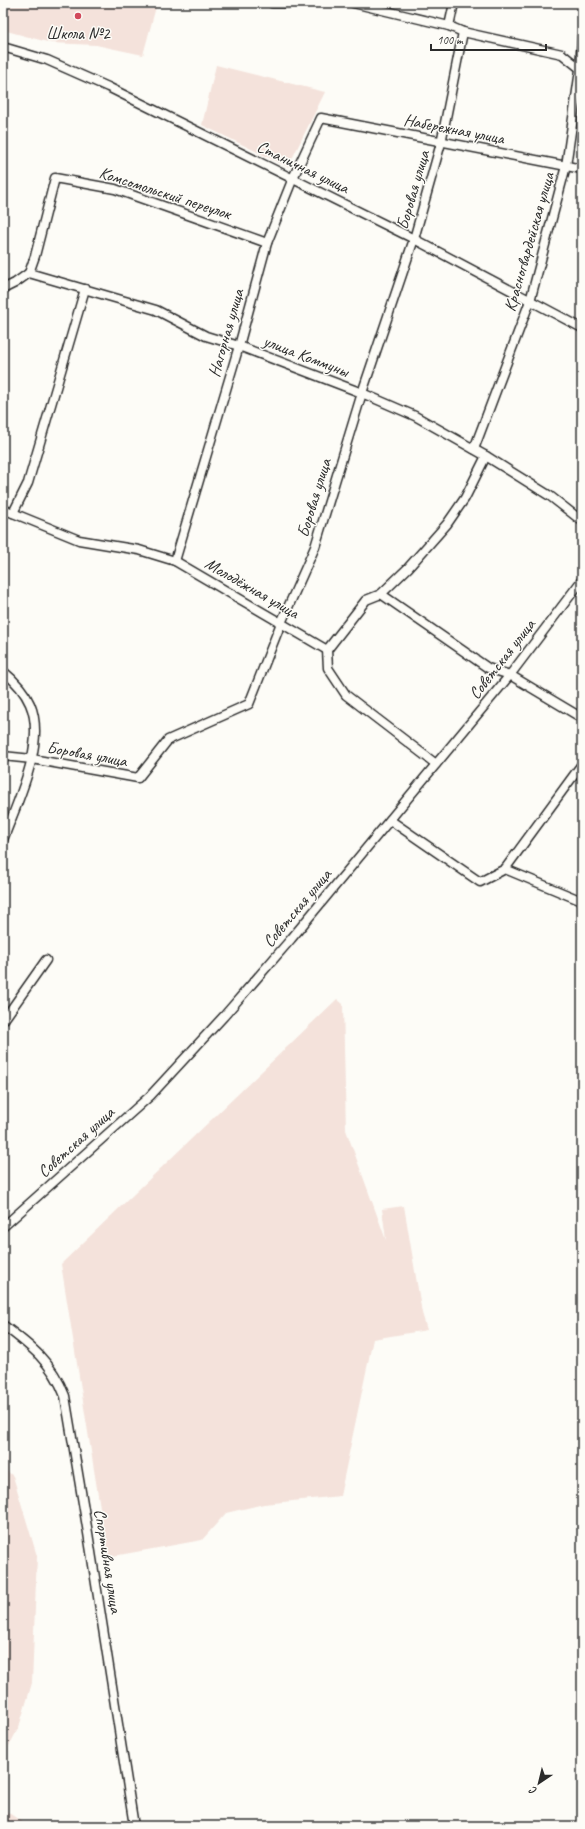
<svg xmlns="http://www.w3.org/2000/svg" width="585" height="1829" font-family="Caveat,sans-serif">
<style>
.built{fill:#f4e2db}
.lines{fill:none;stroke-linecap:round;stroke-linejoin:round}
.minor-casing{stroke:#2b2b2b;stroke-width:11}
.minor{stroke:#fdfcf7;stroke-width:8}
.poi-dot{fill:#d1495b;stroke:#fdfcf7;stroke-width:1.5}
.labels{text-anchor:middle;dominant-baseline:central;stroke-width:3;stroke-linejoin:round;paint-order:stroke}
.poi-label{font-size:17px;fill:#2b2b2b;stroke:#fdfcf7}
.street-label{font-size:17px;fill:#2b2b2b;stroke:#fdfcf7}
</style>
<rect width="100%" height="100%" fill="#fdfcf7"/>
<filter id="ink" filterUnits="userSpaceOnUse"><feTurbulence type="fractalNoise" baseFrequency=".025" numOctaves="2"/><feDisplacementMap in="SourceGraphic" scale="8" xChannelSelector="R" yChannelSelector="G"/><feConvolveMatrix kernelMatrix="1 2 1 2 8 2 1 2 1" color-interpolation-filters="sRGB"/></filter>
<g filter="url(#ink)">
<!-- built -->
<g class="built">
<path d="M3,3H157L143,55L96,45L51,43L3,30Z"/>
<path d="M216,65L325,92L288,167L202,125Z"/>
<path d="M337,999L343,1004L346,1130L386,1240L382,1209L404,1206L422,1313L427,1330L373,1339L340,1496L264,1504L226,1513L202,1540L108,1557L61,1264Z"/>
<path d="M3,1431L8,1472L13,1476L37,1556L32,1683L19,1727L3,1757Z"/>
<path d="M3,1809L28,1826H3Z"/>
</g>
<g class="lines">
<defs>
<g id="minor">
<path d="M272,3H289"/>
<path d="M353,3L449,26L463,32L562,54L582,70"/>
<path d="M449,26L454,3"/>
<path d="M3,47L47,60L108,87L414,239L582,328"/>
<path d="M29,273L35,256L55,178L115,189L267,243"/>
<path d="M3,289L15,283L29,273L156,310L206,336L239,346L362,393L415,416L486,456L550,496L582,521"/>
<path d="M474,449L530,301L566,166L580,70L582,36"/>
<path d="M3,509L79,540L139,550L175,561L327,650"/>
<path d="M13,513L28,483L85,289"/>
<path d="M175,561L239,346L267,243L293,178L321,118L582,169"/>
<path d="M381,594L488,668L510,675L582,718"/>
<path d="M327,650L366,600L381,594L408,568L447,524L465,498L486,456"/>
<path d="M327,650L328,668L346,695L436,764"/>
<path d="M3,671C14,680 24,690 30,704C47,743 17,802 3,840"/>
<path d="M3,756L32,759L138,778L168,740L249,704L281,623L315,547L362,393L414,239L441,143L463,32"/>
<path d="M390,820L480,882L505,869L582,901"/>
<path d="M505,869L582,764"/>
<path d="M3,1021L46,960"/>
<path d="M3,1227L150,1096L224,1016L291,939L510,675L582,580"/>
<path d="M3,1325C31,1346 52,1362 65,1396L88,1533L134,1826"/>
</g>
</defs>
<!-- minor casing -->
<use href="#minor" class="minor-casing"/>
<!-- minor -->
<use href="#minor" class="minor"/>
</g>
</g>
<!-- markers -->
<circle class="poi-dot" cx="78" cy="16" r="4"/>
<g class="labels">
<!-- poi labels -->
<g class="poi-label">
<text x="78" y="33">Школа №2</text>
</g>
<!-- street labels -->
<g class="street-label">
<text transform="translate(454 129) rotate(11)">Набережная улица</text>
<text transform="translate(303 167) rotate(26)">Станичная улица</text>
<text transform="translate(413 190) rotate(-74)">Боровая улица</text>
<text transform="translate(165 193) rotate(18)">Комсомольский переулок</text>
<text transform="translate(529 242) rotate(-74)">Красногвардейская улица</text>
<text transform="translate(226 333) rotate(-74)">Нагорная улица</text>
<text transform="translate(306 356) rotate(21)">улица Коммуны</text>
<text transform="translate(314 498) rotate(-73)">Боровая улица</text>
<text transform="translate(252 588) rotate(30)">Молодёжная улица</text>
<text transform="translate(502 659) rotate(-52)">Советская улица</text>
<text transform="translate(87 754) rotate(10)">Боровая улица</text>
<text transform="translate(297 908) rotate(-50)">Советская улица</text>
<text transform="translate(76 1142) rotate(-42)">Советская улица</text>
<text transform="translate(108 1561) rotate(81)">Спортивная улица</text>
</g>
</g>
<!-- margin -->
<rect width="585" height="1829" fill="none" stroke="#fdfcf7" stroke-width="16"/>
<rect x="8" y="8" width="569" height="1813" fill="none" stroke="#2b2b2b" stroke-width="1.5" filter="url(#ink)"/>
<!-- north arrow -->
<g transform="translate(539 1783) rotate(215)" stroke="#fdfcf7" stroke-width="3" paint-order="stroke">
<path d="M0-3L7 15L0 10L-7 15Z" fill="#2b2b2b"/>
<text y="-6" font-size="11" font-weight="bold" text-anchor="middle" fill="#2b2b2b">С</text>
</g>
<!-- scale -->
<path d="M431 44v6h115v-6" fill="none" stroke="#2b2b2b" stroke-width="2"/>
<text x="437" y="44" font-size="12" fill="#2b2b2b" stroke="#fdfcf7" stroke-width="3" paint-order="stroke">100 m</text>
</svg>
